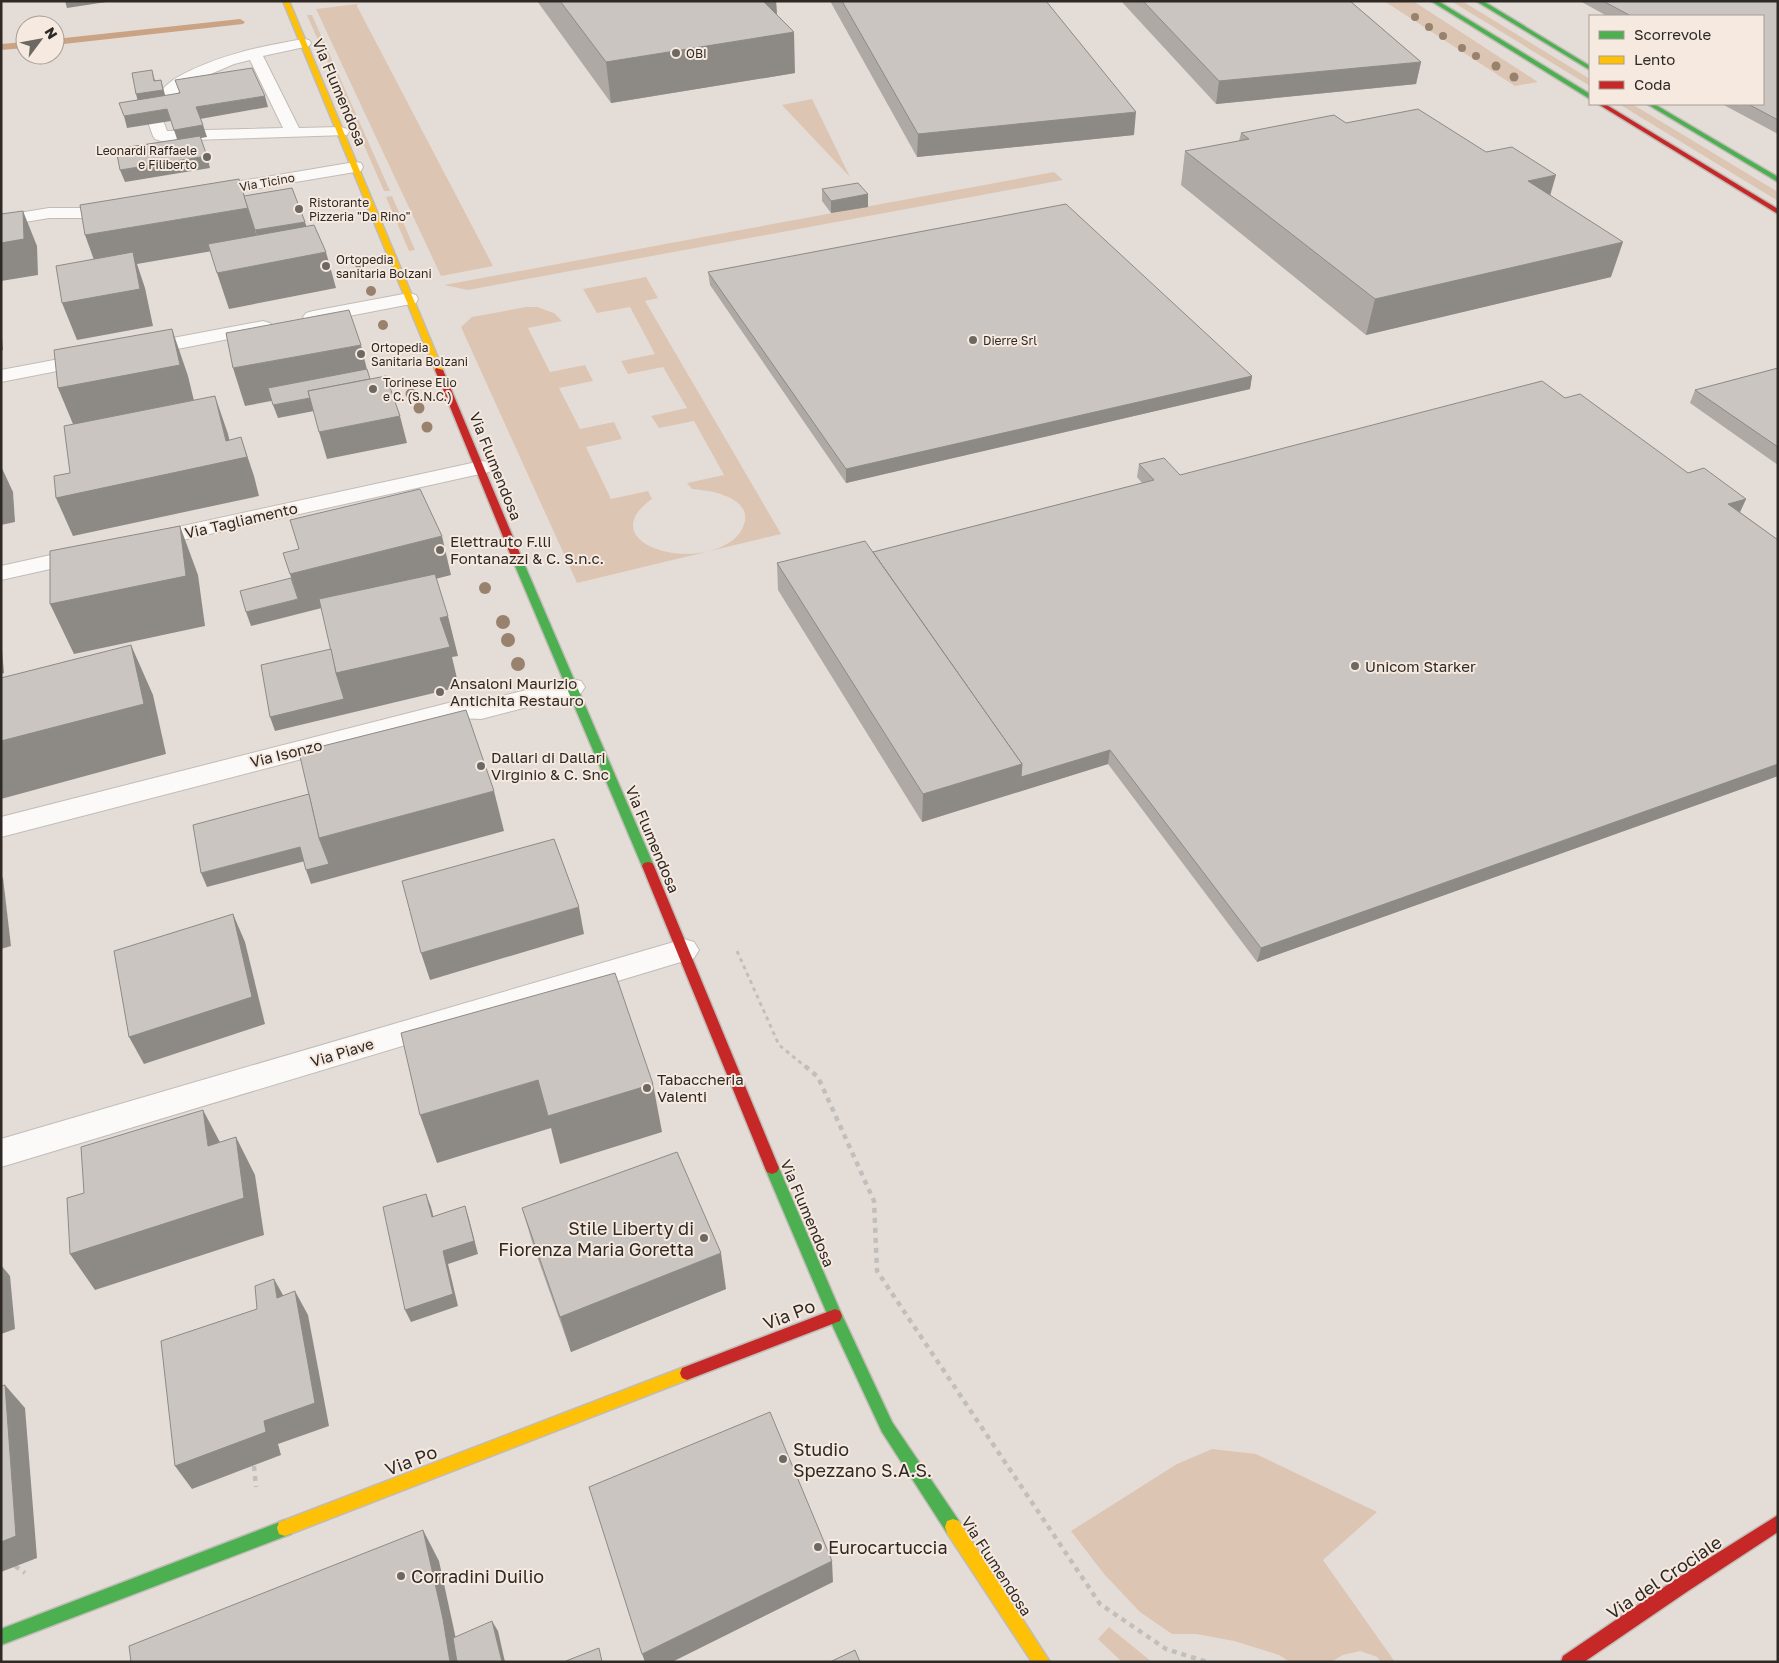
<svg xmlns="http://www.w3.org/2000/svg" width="1779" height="1663" font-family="'Golos Text',sans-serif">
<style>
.green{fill:#ddc5b3}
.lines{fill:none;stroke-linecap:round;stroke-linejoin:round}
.stream{fill:#caa384;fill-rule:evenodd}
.lane-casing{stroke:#c1bcb7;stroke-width:2}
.street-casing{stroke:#c1bcb7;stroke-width:2}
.fast-casing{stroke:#c1bcb7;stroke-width:3}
.slow-casing{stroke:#c1bcb7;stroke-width:3}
.jam-casing{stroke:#c1bcb7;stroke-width:3}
.path-far1{stroke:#c1bfbe;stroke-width:3;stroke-dasharray:4 4;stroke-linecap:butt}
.path{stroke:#c1bfbe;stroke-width:4.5;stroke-dasharray:5 5;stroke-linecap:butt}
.lane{fill:#fbfaf9;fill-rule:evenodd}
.street{fill:#fbfaf9;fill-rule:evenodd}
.fast{fill:#4caf50;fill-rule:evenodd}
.slow{fill:#ffc107;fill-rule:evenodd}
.jam{fill:#c62828;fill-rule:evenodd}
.tree{fill:#99826d}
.wall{fill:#aea9a5}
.shaded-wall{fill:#8d8a86}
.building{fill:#cac5c0;stroke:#8d8a86}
.poi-dot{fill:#6e6863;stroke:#f6e9df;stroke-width:2}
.labels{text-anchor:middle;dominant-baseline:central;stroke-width:4;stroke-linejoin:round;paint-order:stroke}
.far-poi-label{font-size:12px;fill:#2e2925;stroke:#f6e9df;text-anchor:start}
.far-street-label{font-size:12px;fill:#2e2925;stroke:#f6e9df}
.street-label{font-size:15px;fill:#2e2925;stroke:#f6e9df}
.poi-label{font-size:15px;fill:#2e2925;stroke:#f6e9df;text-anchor:start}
.near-poi-label{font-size:18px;fill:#2e2925;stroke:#f6e9df;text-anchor:start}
.near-street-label{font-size:18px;fill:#2e2925;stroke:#f6e9df}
</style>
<rect width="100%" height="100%" fill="#e4ddd7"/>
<!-- green -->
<g class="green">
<path d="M1384,1H1413L1538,82L1515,86Z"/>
<path d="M1451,1H1462L1590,79V86Z"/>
<path d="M357,4V6L493,266L441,276L316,9Z"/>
<path d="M307,15H312L390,191H384Z"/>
<path d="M812,99L850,177L782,105Z"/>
<path d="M1619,104H1632L1778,192V201Z"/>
<path d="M1054,172L1063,180L468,290L444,285Z"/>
<path d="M392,196L415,250L409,251L386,197Z"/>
<path d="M646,277L658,298L645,301L781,534L577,583L461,327L472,317L526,307H537L554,313L562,321L528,328L550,372L585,365L593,381L559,388L580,429L614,422L622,439L586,447L611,499L648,491L652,499C592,542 690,573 733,540C739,535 743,529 745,521C749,496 708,490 692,489L687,483L724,475L694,421L659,428L651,416L687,408L663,367L628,374L621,361L655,354L630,307L597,313L583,289Z"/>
<path d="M1212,1449L1256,1454L1377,1512L1323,1560L1395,1662H1381L1377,1657L1360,1651L1343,1655L1331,1662H1290L1279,1655L1234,1641L1196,1634H1172L1140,1612L1104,1574L1071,1531L1177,1464Z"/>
<path d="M1109,1627L1152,1662H1122L1098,1639Z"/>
</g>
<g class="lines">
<!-- stream -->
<g class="stream">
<path d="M240,19L245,22L243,24L55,45V39Z"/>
<path d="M25,42V48L1,50V44Z"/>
</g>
<defs>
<path id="lane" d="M304,39L309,40L311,43L309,46L263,56L299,128L341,127L347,129L349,132L347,135L161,141L155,139L153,136L144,111C150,102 167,83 176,78C215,56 261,46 304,39ZM250,60L283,128L167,131L160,112L185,85L234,64Z"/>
<g id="street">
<path d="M355,162L361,163L363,167L361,171L206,197L200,196L197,192L200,188L206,187Z"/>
<path d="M119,202L125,203L128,207L125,211L83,218H49L1,226V216L49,208H83Z"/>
<path d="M409,293L416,295L418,299L416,303L313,323L306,321L303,317L306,313L313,311Z"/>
<path d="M263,321L270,323L273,327L270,331L141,356L134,354L131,350L134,346L141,344Z"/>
<path d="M91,353L98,355L101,359L98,363L1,382V370Z"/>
<path d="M481,461L489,462L492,467L489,472L146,548L138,546L135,541L138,536L146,534Z"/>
<path d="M87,547L95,549L98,554L95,559L1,580V566Z"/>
<path d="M572,679L581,681L585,687L581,693L481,719L460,718L1,837V817L460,700L481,701Z"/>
<path d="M684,939L694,942L699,950L694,958L1,1167V1139Z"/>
</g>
<g id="fast">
<path d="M1431,1H1438L1590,94V99Z"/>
<path d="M1476,1H1483L1590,66V70Z"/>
<path d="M1647,104H1654L1778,177V182Z"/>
<path d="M518,558L523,561L654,866L652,869H644L642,866L513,561Z"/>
<path d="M772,1162L777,1164L779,1168L841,1313L892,1422L959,1521L961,1527L959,1533L953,1535L947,1533L882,1432L828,1316L765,1168L767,1164Z"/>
<path d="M285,1520L291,1522L293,1528L291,1534L1,1645V1629Z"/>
</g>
<g id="slow">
<path d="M283,1H289L443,370L442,372L435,370Z"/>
<path d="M687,1366L692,1368L694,1373L692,1378L285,1536L279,1534L277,1528L279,1522L285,1520Z"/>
<path d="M953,1519L959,1521L1050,1662H1032L947,1533L945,1527L947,1521Z"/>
</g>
<g id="jam">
<path d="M1598,104H1605L1778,209V214Z"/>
<path d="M436,368L443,370L523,561L521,563H515L513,561L435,370Z"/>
<path d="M648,862L652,863L654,866L779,1168L777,1172L772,1174L767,1172L765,1168L642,866L644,863Z"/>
<path d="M835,1309L840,1311L842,1316L840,1321L687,1380L682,1378L680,1373L682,1368Z"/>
<path d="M1778,1515V1532L1688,1591L1584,1662H1561L1563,1656L1676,1579Z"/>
</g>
</defs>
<!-- lane casing -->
<use href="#lane" class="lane-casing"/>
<!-- street casing -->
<use href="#street" class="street-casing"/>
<!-- fast casing -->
<use href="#fast" class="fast-casing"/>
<!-- slow casing -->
<use href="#slow" class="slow-casing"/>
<!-- jam casing -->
<use href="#jam" class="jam-casing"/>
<!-- path-far1 -->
<path class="path-far1" d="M737,951L779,1045L807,1068"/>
<!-- path -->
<g class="path">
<path d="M805,1066L818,1077L874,1201L877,1271L1100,1604L1166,1649L1207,1662"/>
<path d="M254,1466L256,1487"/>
<path d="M15,1566L25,1573"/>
</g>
<!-- lane -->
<use href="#lane" class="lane"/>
<!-- street -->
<use href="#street" class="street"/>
<!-- fast -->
<use href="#fast" class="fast"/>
<!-- slow -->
<use href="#slow" class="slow"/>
<!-- jam -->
<use href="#jam" class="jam"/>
</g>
<!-- trees -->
<g class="tree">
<circle cx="1415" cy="17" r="4"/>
<circle cx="1429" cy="27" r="4"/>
<circle cx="1443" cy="36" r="4"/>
<circle cx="1462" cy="48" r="4"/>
<circle cx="1476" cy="56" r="4"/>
<circle cx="1496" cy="66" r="4.5"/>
<circle cx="1514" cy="77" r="4.5"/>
<circle cx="360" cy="264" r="5"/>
<circle cx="371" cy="291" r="5"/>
<circle cx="383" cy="325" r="5"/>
<circle cx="411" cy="394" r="5.5"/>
<circle cx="419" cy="408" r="5.5"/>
<circle cx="427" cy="427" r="5.5"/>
<circle cx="485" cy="588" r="6"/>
<circle cx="503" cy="622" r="7"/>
<circle cx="508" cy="640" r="7"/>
<circle cx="518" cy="664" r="7"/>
</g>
<!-- wall -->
<g class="wall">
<path d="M537,1H776L777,15L795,73L611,103Z"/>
<path d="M830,1H1046L1134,135L917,157Z"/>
<path d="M1121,1H1350L1421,62L1416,84L1216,104Z"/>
<path d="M1580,1H1778V134L1722,104H1763V16H1607Z"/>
<path d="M1346,123L1550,195L1611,277L1366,335L1181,185L1185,151L1239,141L1241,133Z"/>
<path d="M822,189L868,194V207L831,213L822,201Z"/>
<path d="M708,272L1252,376L1250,389L846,483L710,285Z"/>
<path d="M1778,368V465L1690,403L1695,390Z"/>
<path d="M1565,398L1688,473L1746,499L1740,512L1778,540V776L1257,962L1108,764L922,822L778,590L777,563L873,552L1142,483L1137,477L1139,464L1180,475Z"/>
<path d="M522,1208L726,1289L571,1352L533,1245Z"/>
</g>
<!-- shaded-wall -->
<g class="shaded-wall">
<path d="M65,1H113L67,8Z"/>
<path d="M756,1H776L778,30Z"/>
<path d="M794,32L795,73L611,103L606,62Z"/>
<path d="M1421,62L1416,84L1216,104L1219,81Z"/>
<path d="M152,70L155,81L161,80L167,102L139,106L136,94L154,81Z"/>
<path d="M265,96L268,107L200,119L196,107Z"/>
<path d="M167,109L171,121L127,128L124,116Z"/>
<path d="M1136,112L1134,135L917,157L918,134Z"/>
<path d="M203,125L207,137L178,142L174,130Z"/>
<path d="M207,156L210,168L125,182L120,170Z"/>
<path d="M1556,175L1546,210L1528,181Z"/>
<path d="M868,194V207L831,213V201Z"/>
<path d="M248,208L259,243L137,264L145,288L153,326L77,340L62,303L98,271L85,235Z"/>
<path d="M23,211L37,246L38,275L1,281V243Z"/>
<path d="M305,222L309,234L259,243L255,230Z"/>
<path d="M1623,242L1611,277L1366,335L1375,299Z"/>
<path d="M326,252L336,288L229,309L217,273Z"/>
<path d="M1,325L3,350L1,351Z"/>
<path d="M172,329L188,376L197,413L78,436L58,388Z"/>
<path d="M361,345L370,382L245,406L233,368Z"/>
<path d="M1252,376L1250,389L846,483V469Z"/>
<path d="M215,396L228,434L234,460L241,437L254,476L259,496L73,536L56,498L226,441Z"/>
<path d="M310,398L314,411L278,418L273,405Z"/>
<path d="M400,416L407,443L327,459L319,432Z"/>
<path d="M1,466L13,492L15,522L1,525Z"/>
<path d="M1746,499L1740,512L1728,504Z"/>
<path d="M180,526L198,575L205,626L74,654L50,604Z"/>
<path d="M442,536L451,575L251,626L246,612L298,599L290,574Z"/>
<path d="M448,616L458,656L452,657L459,687L275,731L270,717L336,673L440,618Z"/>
<path d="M1,639L4,673L1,674Z"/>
<path d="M131,645L153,695L166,754L1,799V741Z"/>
<path d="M1110,750L1108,764L922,822L923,794L1022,764Z"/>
<path d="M1778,764V776L1257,962L1261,948Z"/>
<path d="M494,791L504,831L311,884L306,870L319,838Z"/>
<path d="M300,847L305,861L207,887L201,873Z"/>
<path d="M1,876L3,878L11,946L1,949Z"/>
<path d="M579,907L584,934L430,980L421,953Z"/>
<path d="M233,914L245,942L265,1024L144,1064L129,1037Z"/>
<path d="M538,1080L653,1084L662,1132L560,1164L551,1128L437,1163L420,1115Z"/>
<path d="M203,1110L223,1148L208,1146Z"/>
<path d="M236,1137L255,1175L264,1235L95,1290L70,1254Z"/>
<path d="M426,1194L431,1207L437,1230L432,1217Z"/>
<path d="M465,1206L469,1219L478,1254L448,1264L458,1306L411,1322L405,1310L443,1251Z"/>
<path d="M721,1253L726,1289L571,1352L560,1317Z"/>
<path d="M1,1265L10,1276L15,1329L1,1334Z"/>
<path d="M274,1279L288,1304L277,1298Z"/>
<path d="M295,1291L308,1315L329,1426L278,1444L281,1455L192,1489L175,1466L264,1421Z"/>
<path d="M5,1385L25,1408L37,1558L1,1572Z"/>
<path d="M423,1530L439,1561L461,1662H450Z"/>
<path d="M832,1561L833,1582L672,1662H645L642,1654Z"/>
<path d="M492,1621L498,1631L505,1662H502Z"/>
</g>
<!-- building -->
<g class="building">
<path d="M560,1H763L794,32L606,62Z"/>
<path d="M842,1H1046L1136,112L918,134Z"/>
<path d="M1143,1H1350L1421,62L1219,81Z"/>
<path d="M1603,1H1778V120L1748,104H1763V16H1631Z"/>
<path d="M252,68L265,96L196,107L203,125L174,130L167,109L124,116L119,103L180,93L175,80Z"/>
<path d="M152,70L154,81L161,80L163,90L136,94L132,73Z"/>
<path d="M1418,109L1486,152L1512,147L1556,175L1528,181L1623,242L1375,299L1185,151L1249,139L1241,133L1334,115L1346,123Z"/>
<path d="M200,136L207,156L120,170L116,149Z"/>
<path d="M239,179L248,208L85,235L80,205Z"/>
<path d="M858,183L868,194L831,201L822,189Z"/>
<path d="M292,188L305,222L255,230L244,196Z"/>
<path d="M1066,204L1252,376L846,469L708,272Z"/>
<path d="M23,211L24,239L1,243V214Z"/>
<path d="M314,225L326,252L217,273L208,244Z"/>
<path d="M133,252L140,289L62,303L56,266Z"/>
<path d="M349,310L361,345L233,368L226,333Z"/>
<path d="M172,329L180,365L58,388L54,350Z"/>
<path d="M1778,368V447L1695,390Z"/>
<path d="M367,369L370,379L308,391L310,398L273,405L268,388Z"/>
<path d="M386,376L400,416L319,432L308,391Z"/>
<path d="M1542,381L1565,398L1580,394L1688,473L1704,468L1746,499L1728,504L1778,540V764L1261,948L1110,750L1021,777L1022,764L873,552L1154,480L1139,464L1164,458L1180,475Z"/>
<path d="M215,396L226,441L241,437L247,457L56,498L54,476L70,473L64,426Z"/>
<path d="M420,489L442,536L290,574L283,553L299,549L290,520Z"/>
<path d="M180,526L186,576L50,604V551Z"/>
<path d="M865,541L1022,764L923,794L777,563Z"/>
<path d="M435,574L448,616L440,618L450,647L336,673L319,599Z"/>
<path d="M291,578L298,599L246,612L240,591Z"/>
<path d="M131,645L144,704L1,741V678Z"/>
<path d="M331,649L336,673L344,699L270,717L261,665Z"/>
<path d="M466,710L494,791L319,838L299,752Z"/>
<path d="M309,794L319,838L329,864L306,870L300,847L201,873L193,825Z"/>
<path d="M554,839L579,907L421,953L402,881Z"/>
<path d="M233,914L252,997L129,1037L114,951Z"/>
<path d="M615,973L653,1084L548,1116L538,1080L420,1115L401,1033Z"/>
<path d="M203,1110L208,1146L236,1137L244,1198L70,1254L67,1198L84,1193L81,1147Z"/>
<path d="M677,1152L721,1253L560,1317L522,1208Z"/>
<path d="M426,1194L432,1217L465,1206L474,1241L443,1251L453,1294L405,1310L383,1207Z"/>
<path d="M274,1279L277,1298L295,1291L315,1403L264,1421L266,1432L175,1466L161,1341L257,1309L255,1286Z"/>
<path d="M5,1385L16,1536L1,1542V1386Z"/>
<path d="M770,1412L832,1561L642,1654L589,1487Z"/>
<path d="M423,1530L443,1619L450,1662H131L129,1646Z"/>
<path d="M492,1621L502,1662H457L453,1638Z"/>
<path d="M599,1648L602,1662H567L566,1661Z"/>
<path d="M855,1650L860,1662H830Z"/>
</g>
<!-- markers -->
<g class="poi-dot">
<circle cx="676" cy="53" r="5"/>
<circle cx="207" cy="157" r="5"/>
<circle cx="299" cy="209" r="5"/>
<circle cx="326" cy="266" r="5"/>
<circle cx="973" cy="340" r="5"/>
<circle cx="361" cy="354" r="5"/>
<circle cx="373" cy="389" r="5"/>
<circle cx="440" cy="550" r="5"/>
<circle cx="1355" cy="666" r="5"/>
<circle cx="440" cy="692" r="5"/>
<circle cx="481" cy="766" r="5"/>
<circle cx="647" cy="1088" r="5"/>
<circle cx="704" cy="1238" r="5"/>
<circle cx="783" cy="1459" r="5"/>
<circle cx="818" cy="1547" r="5"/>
<circle cx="401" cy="1576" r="5"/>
</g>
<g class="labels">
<!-- far-poi labels -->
<g class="far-poi-label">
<text x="686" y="53">OBI</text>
<text x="197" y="150" text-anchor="end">Leonardi Raffaele<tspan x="197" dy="14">e Filiberto</tspan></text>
<text x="309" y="202">Ristorante<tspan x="309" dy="14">Pizzeria "Da Rino"</tspan></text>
<text x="336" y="259">Ortopedia<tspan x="336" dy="14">sanitaria Bolzani</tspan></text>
<text x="983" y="340">Dierre Srl</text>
<text x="371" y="347">Ortopedia<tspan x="371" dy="14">Sanitaria Bolzani</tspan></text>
<text x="383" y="382">Torinese Elio<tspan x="383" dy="14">e C. (S.N.C.)</tspan></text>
</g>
<!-- far-street labels -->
<g class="far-street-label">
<text transform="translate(267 182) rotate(-10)">Via Ticino</text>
</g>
<!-- street labels -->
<g class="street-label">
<text transform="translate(340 92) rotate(67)">Via Flumendosa</text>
<text transform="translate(496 466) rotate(68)">Via Flumendosa</text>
<text transform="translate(241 520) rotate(-13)">Via Tagliamento</text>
<text transform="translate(286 753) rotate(-14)">Via Isonzo</text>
<text transform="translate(653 839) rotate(67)">Via Flumendosa</text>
<text transform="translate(342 1052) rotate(-17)">Via Piave</text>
<text transform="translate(808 1213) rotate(67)">Via Flumendosa</text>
<text transform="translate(997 1566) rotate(57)">Via Flumendosa</text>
</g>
<!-- poi labels -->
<g class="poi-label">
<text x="450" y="541">Elettrauto F.lli<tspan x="450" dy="17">Fontanazzi &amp; C. S.n.c.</tspan></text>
<text x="1365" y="666">Unicom Starker</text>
<text x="450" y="683">Ansaloni Maurizio<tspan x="450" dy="17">Antichita Restauro</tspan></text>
<text x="491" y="757">Dallari di Dallari<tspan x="491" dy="17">Virginio &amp; C. Snc</tspan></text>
<text x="657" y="1079">Tabaccheria<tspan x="657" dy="17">Valenti</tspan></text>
</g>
<!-- near-poi labels -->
<g class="near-poi-label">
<text x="694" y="1228" text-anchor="end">Stile Liberty di<tspan x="694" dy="21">Fiorenza Maria Goretta</tspan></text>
<text x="793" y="1449">Studio<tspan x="793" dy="21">Spezzano S.A.S.</tspan></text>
<text x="828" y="1547">Eurocartuccia</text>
<text x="411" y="1576">Corradini Duilio</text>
</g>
<!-- near-street labels -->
<g class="near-street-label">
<text transform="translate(789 1314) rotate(-21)">Via Po</text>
<text transform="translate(411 1460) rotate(-21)">Via Po</text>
<text transform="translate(1664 1577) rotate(-34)">Via del Crociale</text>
</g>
</g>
<!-- border -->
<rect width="1779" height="1663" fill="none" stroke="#2e2925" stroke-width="5"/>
<!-- legend -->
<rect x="1589" y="15" width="175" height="90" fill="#f6e9df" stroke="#a69c95"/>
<rect x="1599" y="31" width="25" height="8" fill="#4caf50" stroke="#a69c95"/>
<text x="1634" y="40" font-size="15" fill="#2e2925">Scorrevole</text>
<rect x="1599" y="56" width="25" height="8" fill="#ffc107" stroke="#a69c95"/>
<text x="1634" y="65" font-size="15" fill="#2e2925">Lento</text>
<rect x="1599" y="81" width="25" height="8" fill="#c62828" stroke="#a69c95"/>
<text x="1634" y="90" font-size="15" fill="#2e2925">Coda</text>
<!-- north arrow -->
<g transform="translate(40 40) rotate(58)"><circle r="24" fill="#f6e9df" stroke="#a69c95"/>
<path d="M0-4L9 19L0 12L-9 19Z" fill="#6e6863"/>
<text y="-8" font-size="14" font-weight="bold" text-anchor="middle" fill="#2e2925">N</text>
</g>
</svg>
